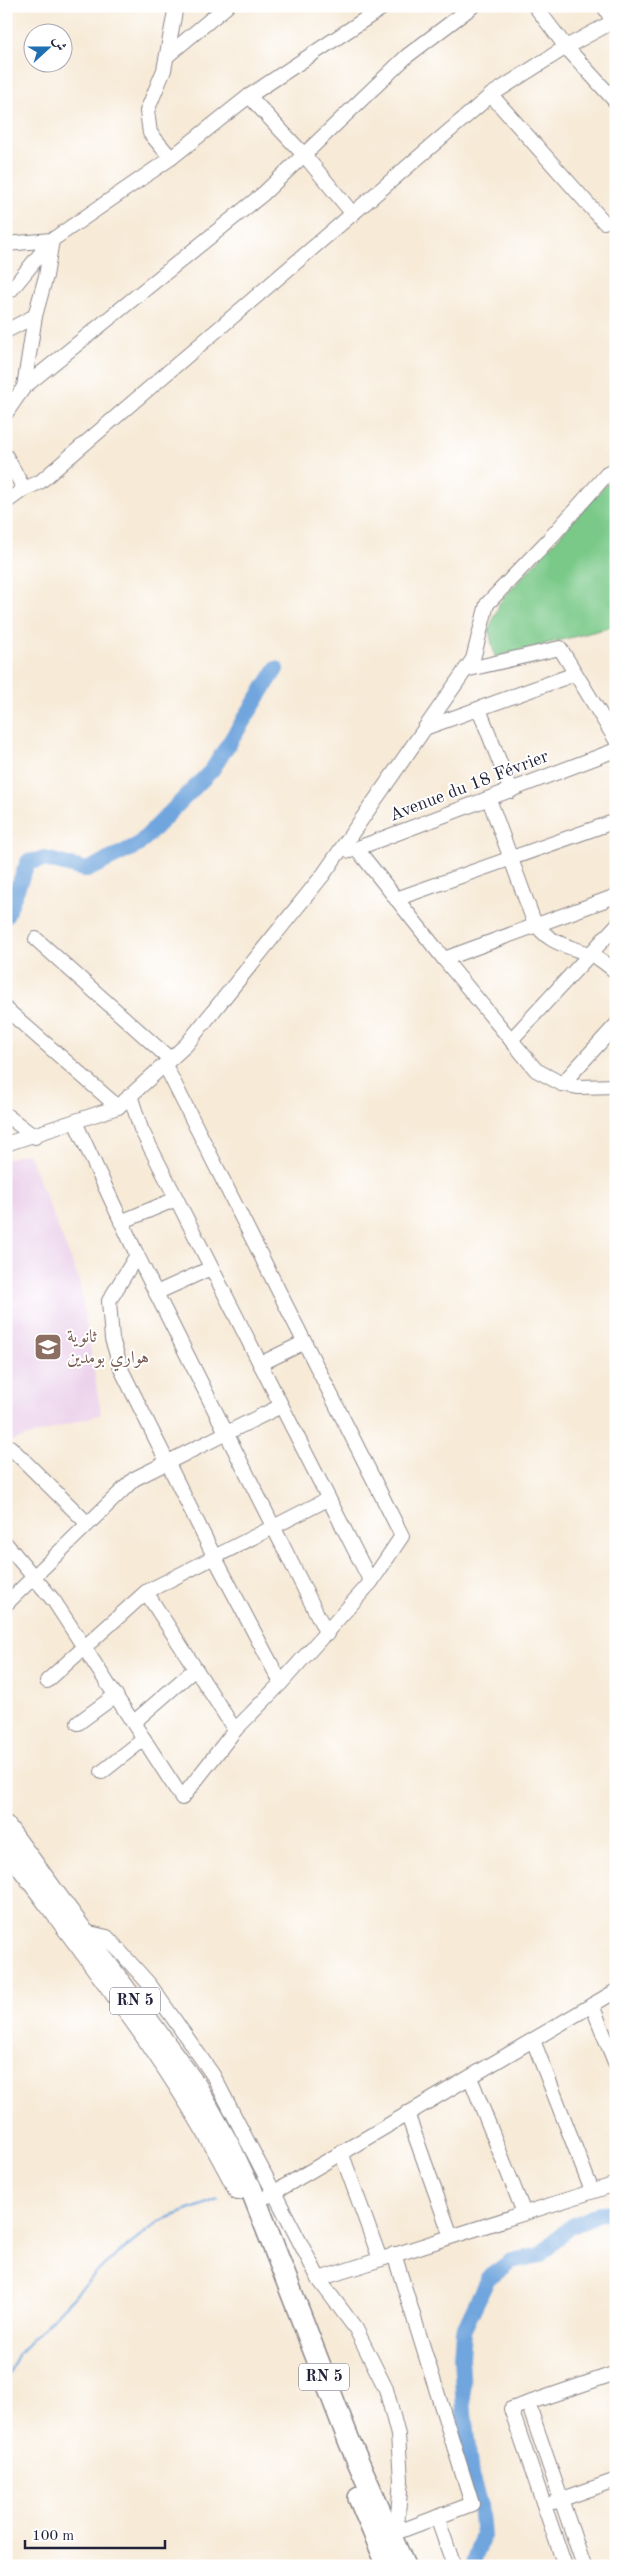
<svg xmlns="http://www.w3.org/2000/svg" width="622" height="2572" font-family="'Old Standard TT',Amiri,serif">
<style>
.built{fill:#ebd1eb}
.green{fill:#7ac989;stroke:#4e7662}
.lines{fill:none;stroke-linecap:round;stroke-linejoin:round}
.stream{stroke:#6fa5dd;stroke-width:2.5}
.river{stroke:#6fa5dd;stroke-width:16}
.minor-casing{stroke:#8c8689;stroke-width:16}
.major-casing{stroke:#8c8689;stroke-width:20}
.highway-casing{stroke:#8c8689;stroke-width:24}
.minor{stroke:#fff;stroke-width:14}
.major{stroke:#fff;stroke-width:18}
.highway{stroke:#fff;stroke-width:21}
.labels{text-anchor:middle;dominant-baseline:central;stroke-width:4;stroke-linejoin:round;paint-order:stroke}
.shield{fill:#fff;stroke:#646476;stroke-width:1}
.shield-label{font-size:16px;font-weight:bold;fill:#22223b}
.street-label{font-size:18px;fill:#22223b;stroke:#fff}
.education-label{font-size:18px;fill:#785e54;stroke:#fff;text-anchor:start}
</style>
<rect width="100%" height="100%" fill="#fff"/>
<filter id="ink" filterUnits="userSpaceOnUse"><feTurbulence type="fractalNoise" baseFrequency=".02" numOctaves="2"/><feDisplacementMap in="SourceGraphic" scale="10" xChannelSelector="R" yChannelSelector="G"/><feConvolveMatrix kernelMatrix="1 2 1 2 8 2 1 2 1" color-interpolation-filters="sRGB"/></filter>
<filter id="wash" filterUnits="userSpaceOnUse"><feTurbulence type="fractalNoise" baseFrequency=".0096" numOctaves="4" result="noise"/><feDisplacementMap in="SourceGraphic" scale="20" xChannelSelector="R" yChannelSelector="G"/><feGaussianBlur stdDeviation="1.12" result="paint"/><feColorMatrix in="noise" values="0 0 0 0 0 0 0 0 0 0 0 0 0 0 0 0 0 1.4 0 .05"/><feComposite in="paint" operator="in"/></filter>
<g filter="url(#wash)">
<rect width="100%" height="100%" fill="#f7ead7"/>
<!-- built -->
<path class="built" d="M28,1153L79,1280L101,1414L6,1443V1159Z"/>
<!-- green -->
<path class="green" d="M616,477V626L495,657L489,630L500,602L609,481Z"/>
<g class="lines">
<!-- stream -->
<path class="stream" d="M6,2379L19,2353L104,2265L160,2221L218,2199"/>
<!-- river -->
<g class="river">
<path d="M6,916L28,862L45,859L87,870L138,845L212,770L276,669"/>
<path d="M472,2566L483,2535L480,2505L471,2476L464,2413L461,2357L463,2331L488,2278L511,2261L540,2255L570,2227L600,2213L616,2214"/>
</g>
</g>
</g>
<g filter="url(#ink)">
<g class="lines">
<defs>
<g id="minor">
<path d="M535,6L566,47L616,102"/>
<path d="M604,6L613,22"/>
<path d="M167,56L227,6"/>
<path d="M491,95L604,222"/>
<path d="M249,96L305,156L353,214"/>
<path d="M171,158L150,133L147,111L164,70L176,6"/>
<path d="M6,244L52,240L171,158L249,96L385,6"/>
<path d="M6,291L11,290L51,241"/>
<path d="M6,331L35,316"/>
<path d="M24,387L35,316L46,276L52,240"/>
<path d="M6,413L24,387L263,194L407,56L473,6"/>
<path d="M6,456L24,489"/>
<path d="M6,502L24,489L40,482L491,95L566,47L616,20"/>
<path d="M465,670L560,648L616,740"/>
<path d="M479,709L511,791"/>
<path d="M425,728L575,674"/>
<path d="M489,799L533,919C546,944 570,946 594,956C602,960 609,966 616,972"/>
<path d="M357,849L444,959L536,1070L562,1084L579,1087L616,1086"/>
<path d="M350,851L616,750"/>
<path d="M396,899L616,821"/>
<path d="M36,939L170,1059"/>
<path d="M444,959L616,896"/>
<path d="M6,1009L118,1107"/>
<path d="M511,1040L616,926"/>
<path d="M165,1065L402,1536L371,1582"/>
<path d="M562,1084L616,1025"/>
<path d="M130,1095L141,1129L371,1582L281,1683L214,1556L122,1371L112,1339L109,1301L137,1255"/>
<path d="M6,1115L35,1137"/>
<path d="M75,1122L137,1255L327,1634"/>
<path d="M6,1144L118,1107L186,1045L323,875L473,659L487,604L552,536L607,474L616,469"/>
<path d="M121,1222L176,1199"/>
<path d="M156,1293L211,1268"/>
<path d="M260,1364L305,1342"/>
<path d="M10,1447L88,1524"/>
<path d="M6,1544L54,1601L182,1798L235,1730L281,1683"/>
<path d="M146,1592L235,1730"/>
<path d="M6,1604L134,1479L281,1406"/>
<path d="M47,1681L146,1592L328,1499"/>
<path d="M134,1722L195,1669"/>
<path d="M78,1723L116,1695"/>
<path d="M102,1772L144,1739"/>
<path d="M85,1932L107,1937L150,1985L213,2075L320,2281L356,2329L386,2389L398,2435L401,2480L397,2525L392,2539"/>
<path d="M592,2005L616,2065"/>
<path d="M533,2040L592,2191"/>
<path d="M470,2077L524,2213"/>
<path d="M407,2113L451,2236"/>
<path d="M341,2152L380,2259"/>
<path d="M268,2196L616,1991"/>
<path d="M394,2254L472,2504L395,2533"/>
<path d="M319,2279L616,2184"/>
<path d="M528,2403L584,2566"/>
<path d="M554,2502L616,2480"/>
<path d="M437,2517L454,2566"/>
<path d="M565,2566L511,2409L616,2373"/>
</g>
<g id="major">
<path d="M6,1825L197,2085L232,2148L250,2186"/>
<path d="M6,1848C88,1959 176,2067 238,2191"/>
</g>
<g id="highway">
<path d="M250,2186L350,2443L404,2566"/>
<path d="M359,2498L388,2566"/>
</g>
</defs>
<!-- minor casing -->
<use href="#minor" class="minor-casing"/>
<!-- major casing -->
<use href="#major" class="major-casing"/>
<!-- highway casing -->
<use href="#highway" class="highway-casing"/>
<!-- minor -->
<use href="#minor" class="minor"/>
<!-- major -->
<use href="#major" class="major"/>
<!-- highway -->
<use href="#highway" class="highway"/>
</g>
</g>
<!-- icons -->
<defs>
<symbol id="school-square" viewBox="-11 -11 22 22"><rect x="-9" y="-9" width="18" height="18" rx="4" fill="#8d6e63" stroke="#fff"/><path d="M0-5L7-2L0 1L-7-2ZM-4 1L0 2.5L4 1V4Q0 6-4 4Z" fill="#fff"/></symbol>
</defs>
<g fill-rule="evenodd">
<use href="#school-square" x="32" y="1331" width="32" height="32"/>
</g>
<g class="labels">
<!-- shield labels -->
<g class="shield">
<rect x="110" y="1987.5" width="50" height="27" rx="4"/>
<rect x="299" y="2363.5" width="50" height="27" rx="4"/>
</g>
<g class="shield-label">
<text x="135" y="2001">RN 5</text>
<text x="324" y="2377">RN 5</text>
</g>
<!-- street labels -->
<g class="street-label">
<text transform="translate(469 786) rotate(-21)">Avenue du 18 Février</text>
</g>
<!-- education labels -->
<g class="education-label">
<text x="67" y="1337">ثانوية<tspan x="67" dy="21">هواري بومدين</tspan></text>
</g>
</g>
<!-- margin -->
<rect width="622" height="2572" fill="none" stroke="#fff" stroke-width="25"/>
<!-- north arrow -->
<g transform="translate(48 48) rotate(69)"><circle r="24" fill="#ffffff" stroke="#a7a7b1"/>
<path d="M0-4L9 19L0 12L-9 19Z" fill="#1f6fb2"/>
<text y="-8" font-size="14" font-weight="bold" text-anchor="middle" fill="#22223b">ش</text>
</g>
<!-- scale -->
<path d="M25 2540v8h140v-8" fill="none" stroke="#22223b" stroke-width="2.5"/>
<text x="32" y="2540" font-size="15" fill="#22223b" stroke="#ffffff" stroke-width="4" paint-order="stroke">100 m</text>
</svg>
